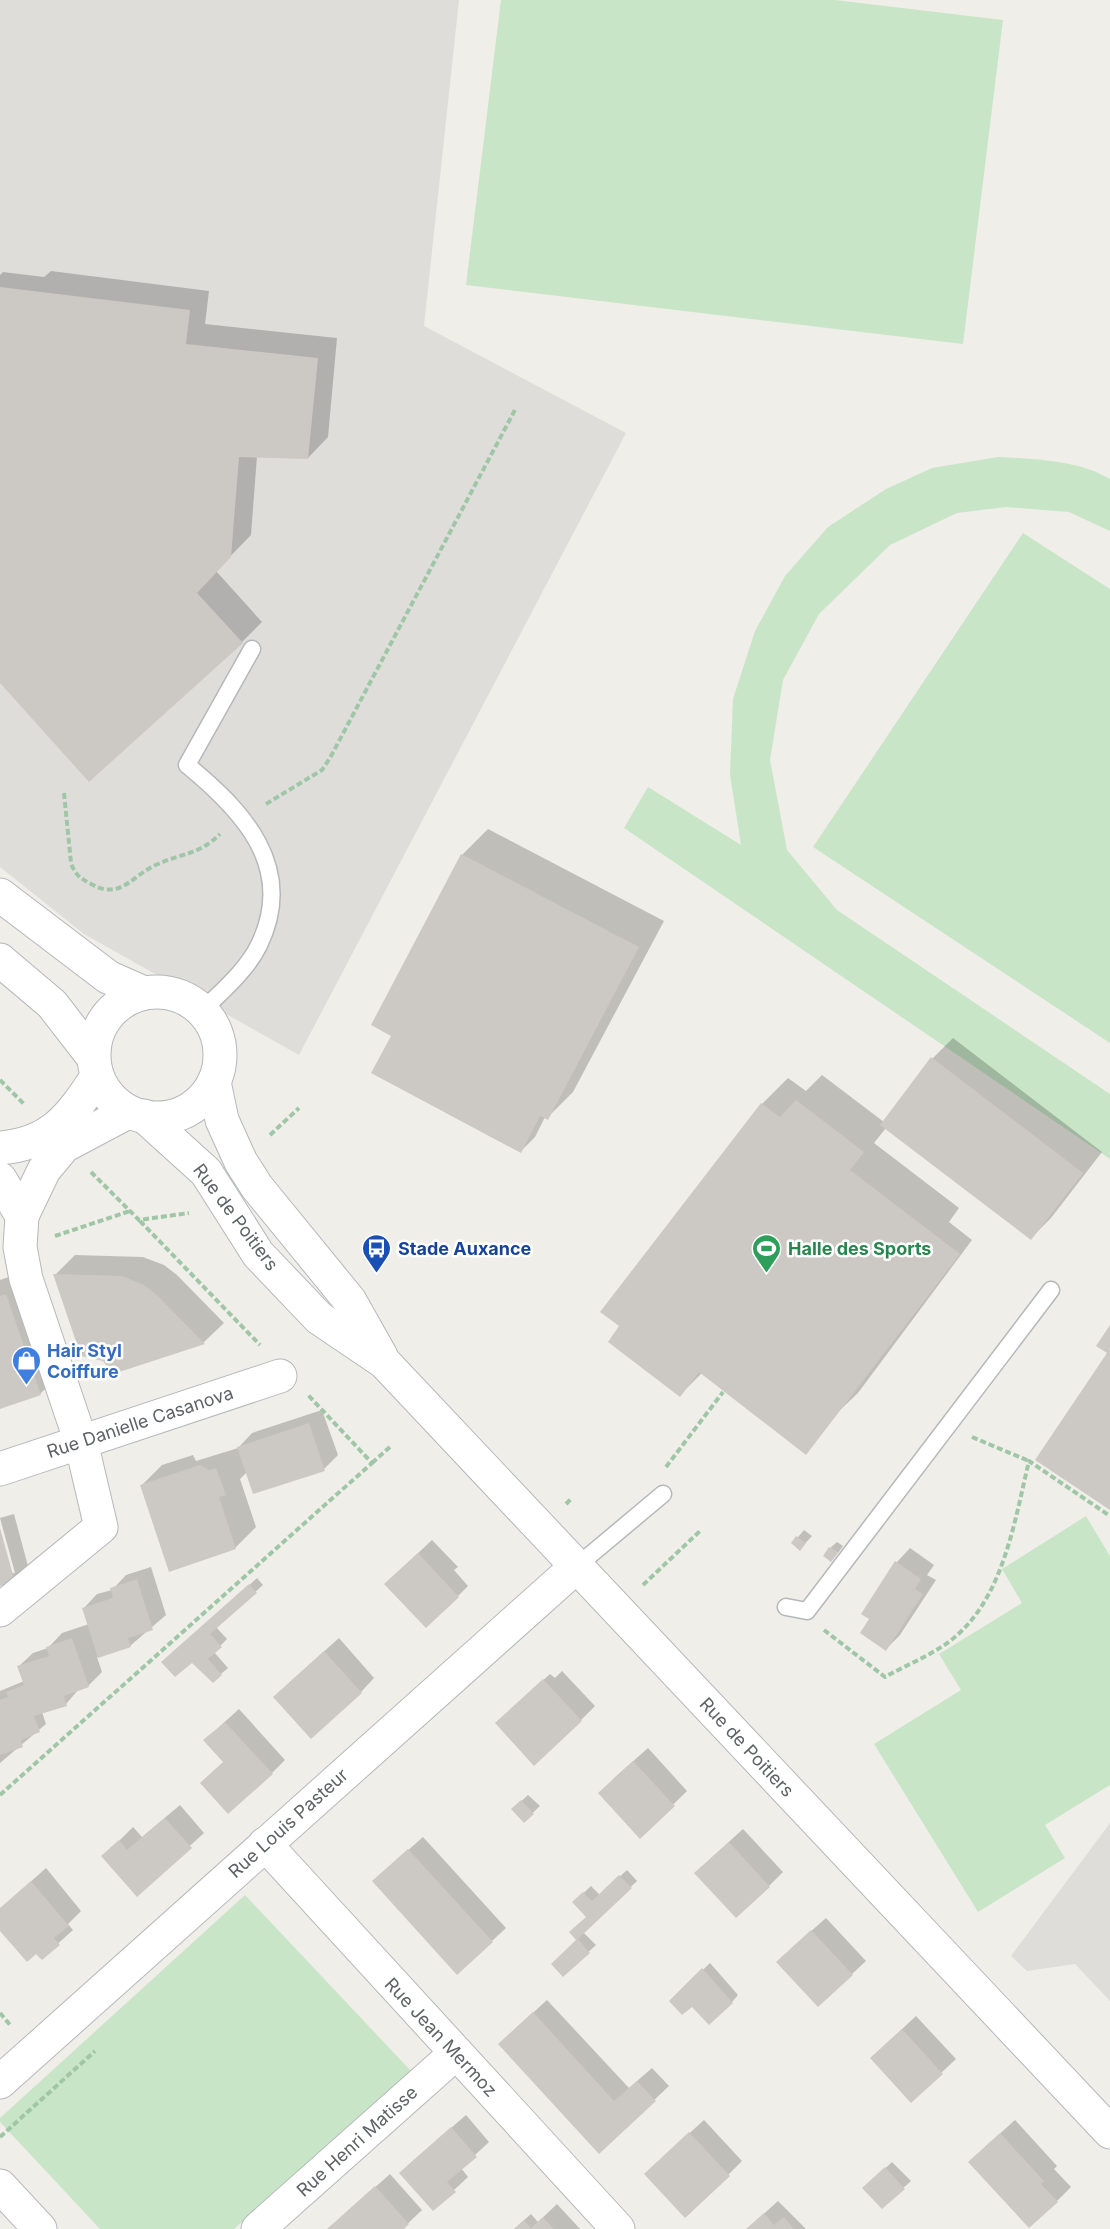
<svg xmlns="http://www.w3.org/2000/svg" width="1110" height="2229" font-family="Inter,sans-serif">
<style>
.industrial{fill:#dfddda}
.green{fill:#c9e5c7}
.shadow{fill:#0003}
.building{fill:#ccc9c4}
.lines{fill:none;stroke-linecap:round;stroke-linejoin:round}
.service-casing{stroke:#b5b8bb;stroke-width:19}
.minor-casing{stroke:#b5b8bb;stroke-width:35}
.secondary-casing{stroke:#b4b7bb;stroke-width:35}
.path{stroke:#a0c6a8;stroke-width:4;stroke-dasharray:6 3;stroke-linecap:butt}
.service{stroke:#fff;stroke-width:16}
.minor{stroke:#fff;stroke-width:33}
.secondary{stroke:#fff;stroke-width:33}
.labels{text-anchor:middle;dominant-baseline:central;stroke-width:5;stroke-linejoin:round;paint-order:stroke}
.street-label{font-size:18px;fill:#5f6367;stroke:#fff}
.transit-label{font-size:18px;font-weight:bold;fill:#164399;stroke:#fff;text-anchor:start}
.leisure-label{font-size:18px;font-weight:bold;fill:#27864d;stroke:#fff;text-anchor:start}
.shop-label{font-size:18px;font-weight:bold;fill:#366cbe;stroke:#fff;text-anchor:start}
</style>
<rect width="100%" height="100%" fill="#f0eee8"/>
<!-- industrial -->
<g class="industrial">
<path d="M0,0H459L424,326L626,433L299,1055L84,934L0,867Z"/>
<path d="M1110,1823V2001L1075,1964L1027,1971L1011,1956Z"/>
</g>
<!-- green -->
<g class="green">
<path d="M501,0H835L1003,20L963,344L466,285Z"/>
<path d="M998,457C1033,459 1079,460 1110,479V531L1069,512L1006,507L957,513L890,545L819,614L783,680L770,760L787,850L837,910L1110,1094V1159L624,828L648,787L741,845L730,775L733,699L755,631L785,576L828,527L886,489L932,468Z"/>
<path d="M1023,533L1110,589V1043L813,847Z"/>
<path d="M1086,1516L1110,1556V1785L1045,1825L1065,1858L978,1912L874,1744L961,1690L939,1654L1022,1603L1002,1569Z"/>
<path d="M245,1895L411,2071L234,2229H100L0,2122V2118Z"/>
</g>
<!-- shadow -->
<g class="shadow">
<path d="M51,271L209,291L205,324L337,338L328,437L308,458L257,456L251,535L216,571L262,622L242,642L0,680V275L3,272L44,277Z"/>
<path d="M488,829L664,921L573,1092L547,1118L545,1117L535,1137L521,1151L393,1035L373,1024L463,854Z"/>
<path d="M953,1038L1102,1152L1051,1218L1031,1238L886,1128L874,1143L959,1208L949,1222L972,1240L858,1393L838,1412L702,1373L680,1395L621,1326L602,1312L762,1104L788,1078L806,1091L822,1075L884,1122L933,1058Z"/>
<path d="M75,1255L143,1257L164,1265L177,1275L224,1323L204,1342L114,1372L55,1275Z"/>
<path d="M32,1269L66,1368L40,1394L0,1408V1280Z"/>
<path d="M322,1410L338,1455L324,1469L247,1472L240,1479L256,1527L235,1548L142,1485L162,1465L193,1455L196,1461L238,1448L252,1433Z"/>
<path d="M14,1514L28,1566L14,1580L0,1584V1531L11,1573H15L0,1518Z"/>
<path d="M804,1530L812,1536L800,1549L793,1543Z"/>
<path d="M432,1540L458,1567L454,1570L468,1586L454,1600L400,1570Z"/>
<path d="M837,1542L843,1546L838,1553L830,1548Z"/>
<path d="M910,1548L934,1565L927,1575L936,1580L900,1635L886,1649L871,1619L863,1613L897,1562Z"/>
<path d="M151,1567L166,1615L130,1646L97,1657L102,1672L88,1686L79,1689L66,1704L42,1712L46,1724L0,1763V1691L24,1681L19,1666L33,1653L48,1648L62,1633L89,1624L84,1608L97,1594L112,1590L126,1575Z"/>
<path d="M257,1578L263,1585L216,1627L227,1639L214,1652L228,1668L221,1674L192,1661L170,1656Z"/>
<path d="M339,1638L374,1678L361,1692L289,1683Z"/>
<path d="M562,1671L595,1706L581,1720L503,1717L550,1674L555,1678Z"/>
<path d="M239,1709L285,1760L272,1773L224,1762L219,1727Z"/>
<path d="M648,1748L687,1791L640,1837L613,1779Z"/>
<path d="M528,1795L540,1806L524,1821L513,1809Z"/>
<path d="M180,1805L204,1833L137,1894L117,1843L133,1827L142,1837Z"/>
<path d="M743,1829L783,1872L769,1886L710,1859Z"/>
<path d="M423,1837L506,1928L492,1941L388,1868Z"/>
<path d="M46,1868L81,1911L68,1924L73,1930L42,1958L0,1929V1909Z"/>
<path d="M627,1870L637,1881L583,1932L596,1945L563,1975L578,1940L571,1932L588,1917L574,1902L591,1886L600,1895Z"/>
<path d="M826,1918L866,1961L852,1974L792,1948Z"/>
<path d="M710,1963L738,1995L732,2002L692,2004L671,2001Z"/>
<path d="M547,2000L629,2088L652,2068L669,2086L600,2151L514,2030Z"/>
<path d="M916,2016L956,2059L911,2101L885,2045Z"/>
<path d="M466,2115L489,2142L461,2168L468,2177L454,2190L407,2166Z"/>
<path d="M704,2120L742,2161L728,2175L660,2160Z"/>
<path d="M1015,2120L1057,2166L1054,2169L1071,2187L1057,2201L984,2148Z"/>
<path d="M892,2162L911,2181L882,2207L871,2182Z"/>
<path d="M390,2174L422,2210L402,2229H328Z"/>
<path d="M778,2201L806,2229H747Z"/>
<path d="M557,2204L580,2229H514L531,2214L538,2222Z"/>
</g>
<!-- building -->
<g class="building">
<path d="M0,287L190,310L186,344L318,358L308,459L239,457L231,557L197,593L243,643L89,782L0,683Z"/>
<path d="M461,854L639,947L548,1120L540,1116L521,1153L371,1073L391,1036L371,1025Z"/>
<path d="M931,1057L1083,1173L1031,1240L880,1125Z"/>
<path d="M796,1100L864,1152L850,1170L960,1254L806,1455L699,1372L680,1397L608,1342L619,1326L600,1312L761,1103L780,1117Z"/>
<path d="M53,1274L122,1276L144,1285L157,1295L205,1344L113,1374L103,1361L81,1356Z"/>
<path d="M6,1294L41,1395L0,1409V1296Z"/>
<path d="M1110,1325V1510L1035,1460L1107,1353L1096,1346Z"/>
<path d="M309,1423L325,1471L253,1494L237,1447Z"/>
<path d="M200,1465L209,1470L216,1468L226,1495L219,1497L236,1549L169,1572L140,1485Z"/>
<path d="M0,1528L15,1582L0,1586Z"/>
<path d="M796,1536L806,1543L800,1551L791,1543Z"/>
<path d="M829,1547L838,1553L831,1562L823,1556Z"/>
<path d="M418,1553L459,1597L426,1628L384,1584Z"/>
<path d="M895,1561L921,1579L915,1589L923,1594L886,1651L860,1633L869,1619L861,1614Z"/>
<path d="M137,1579L153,1630L128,1638L131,1647L98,1658L82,1608L113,1598L110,1588Z"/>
<path d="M249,1584L257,1593L210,1634L222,1647L208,1659L222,1675L213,1683L192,1663L175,1677L161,1662Z"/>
<path d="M72,1638L89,1687L64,1696L67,1706L34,1716L40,1732L21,1740L23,1747L0,1755V1700L8,1697L6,1692L24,1685L17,1666L49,1656L46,1647Z"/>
<path d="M324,1651L362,1693L311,1739L273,1697Z"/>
<path d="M543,1679L582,1721L534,1766L495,1723Z"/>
<path d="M225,1722L273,1774L228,1814L200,1783L223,1762L203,1740Z"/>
<path d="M633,1761L675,1806L640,1839L598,1793Z"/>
<path d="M521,1800L534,1814L524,1823L511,1809Z"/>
<path d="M165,1818L192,1848L137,1897L101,1856L119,1840L127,1850Z"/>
<path d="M729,1842L770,1887L736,1918L694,1873Z"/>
<path d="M408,1849L493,1942L457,1975L372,1881Z"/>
<path d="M619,1875L632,1888L578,1939L590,1953L563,1977L551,1964L576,1940L569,1932L586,1917L572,1902L583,1892L592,1901Z"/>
<path d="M31,1881L69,1926L54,1938L60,1945L42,1960L36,1954L27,1962L0,1931V1908Z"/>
<path d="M811,1930L853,1975L818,2007L776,1962Z"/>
<path d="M702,1968L733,2003L709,2025L692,2007L682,2015L669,2001Z"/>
<path d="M533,2012L614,2101L637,2081L656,2101L599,2154L498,2044Z"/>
<path d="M902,2029L943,2074L911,2103L870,2058Z"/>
<path d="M451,2127L477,2157L447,2182L456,2192L433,2211L399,2173Z"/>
<path d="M689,2132L730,2176L685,2218L644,2174Z"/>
<path d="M1000,2133L1044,2181L1041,2184L1058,2202L1029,2228L968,2162Z"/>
<path d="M885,2167L905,2189L882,2209L862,2188Z"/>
<path d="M375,2186L409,2224L404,2229H327Z"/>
<path d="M764,2213L774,2225L784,2217L794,2229H746Z"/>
<path d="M543,2217L554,2229H514L524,2220L531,2228Z"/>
</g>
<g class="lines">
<defs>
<g id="service">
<path d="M202,1011C222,991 247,970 259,945C297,867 242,810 187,765L252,649"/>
<path d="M577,1566L663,1494"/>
<path d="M786,1607L807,1611L1051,1290"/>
</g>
<g id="minor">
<path d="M0,1148C52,1144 70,1117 97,1077"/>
<path d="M0,1179L22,1216L20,1247L26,1279L81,1442L101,1527L0,1610"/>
<path d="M22,1216L44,1170L64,1146L128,1112"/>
<path d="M0,1469L280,1376"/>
<path d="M265,1844L618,2229"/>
<path d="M0,2082L577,1566"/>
<path d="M0,2186L40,2229"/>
<path d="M258,2229L456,2053"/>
</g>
<g id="secondary">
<path d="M0,895L108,977L144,993"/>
<path d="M0,960L52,1004L93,1057"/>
<circle cx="157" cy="1055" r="63"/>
<path d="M214,1082L222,1120L241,1162L257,1187L350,1301L381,1356"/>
<path d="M144,1116L206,1172L258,1254L319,1318L384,1362L1110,2132"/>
</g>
</defs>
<!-- service casing -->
<use href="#service" class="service-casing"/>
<!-- minor casing -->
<use href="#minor" class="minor-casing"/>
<!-- secondary casing -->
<use href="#secondary" class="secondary-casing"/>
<!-- path -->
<g class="path">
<path d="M64,793L71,863C75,875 81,879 93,885C122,900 133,874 158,864C182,853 199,855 220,834"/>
<path d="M266,804L322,770L330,758L516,408"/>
<path d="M0,1080L25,1105"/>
<path d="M270,1135L299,1108"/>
<path d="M91,1172L139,1220L189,1213"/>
<path d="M140,1221L260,1345"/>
<path d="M55,1236L130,1211"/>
<path d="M972,1437L1029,1461"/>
<path d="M372,1463L391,1446"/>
<path d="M666,1467L723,1392"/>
<path d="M566,1504L572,1498"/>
<path d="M643,1585L701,1530"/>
<path d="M824,1630L885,1677C908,1664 937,1653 956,1636C1004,1595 1015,1519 1029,1461L1110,1516"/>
<path d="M0,1795L372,1463L308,1395"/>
<path d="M0,2013L11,2026"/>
<path d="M0,2137L95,2051"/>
</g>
<!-- service -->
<use href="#service" class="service"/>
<!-- minor -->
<use href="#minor" class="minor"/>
<!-- secondary -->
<use href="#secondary" class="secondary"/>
</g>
<!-- icons -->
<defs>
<symbol id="bus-pin" viewBox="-11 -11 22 30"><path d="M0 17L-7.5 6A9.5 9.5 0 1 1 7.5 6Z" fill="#1a4fb4" stroke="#fff"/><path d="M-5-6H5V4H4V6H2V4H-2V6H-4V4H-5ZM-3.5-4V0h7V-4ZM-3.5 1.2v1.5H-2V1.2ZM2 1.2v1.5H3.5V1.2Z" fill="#fff"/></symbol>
<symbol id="stadium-pin" viewBox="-11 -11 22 30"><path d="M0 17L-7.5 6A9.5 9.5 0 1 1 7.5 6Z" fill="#2e9e5b" stroke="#fff"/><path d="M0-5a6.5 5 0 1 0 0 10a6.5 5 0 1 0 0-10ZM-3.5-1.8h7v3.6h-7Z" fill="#fff"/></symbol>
<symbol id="shop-pin" viewBox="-11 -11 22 30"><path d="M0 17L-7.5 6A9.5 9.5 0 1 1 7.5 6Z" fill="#3f7fe0" stroke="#fff"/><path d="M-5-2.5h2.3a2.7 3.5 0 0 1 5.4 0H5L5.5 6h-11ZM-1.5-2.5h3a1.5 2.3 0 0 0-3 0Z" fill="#fff"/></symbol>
</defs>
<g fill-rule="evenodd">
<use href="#bus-pin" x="360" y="1232" width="33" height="45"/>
<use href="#stadium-pin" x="750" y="1232" width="33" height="45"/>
<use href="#shop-pin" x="10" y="1344" width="33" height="45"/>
</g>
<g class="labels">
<!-- street labels -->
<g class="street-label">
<text transform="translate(236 1217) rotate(53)">Rue de Poitiers</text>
<text transform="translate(140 1422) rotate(-18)">Rue Danielle Casanova</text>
<text transform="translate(747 1747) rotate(47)">Rue de Poitiers</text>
<text transform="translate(288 1823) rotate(-42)">Rue Louis Pasteur</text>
<text transform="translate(441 2037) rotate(47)">Rue Jean Mermoz</text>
<text transform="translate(357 2141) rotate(-42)">Rue Henri Matisse</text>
</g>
<!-- transit labels -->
<g class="transit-label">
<text x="398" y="1248">Stade Auxance</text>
</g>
<!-- leisure labels -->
<g class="leisure-label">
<text x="788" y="1248">Halle des Sports</text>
</g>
<!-- shop labels -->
<g class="shop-label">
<text x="47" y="1350">Hair Styl<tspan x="47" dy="21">Coiffure</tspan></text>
</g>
</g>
</svg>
